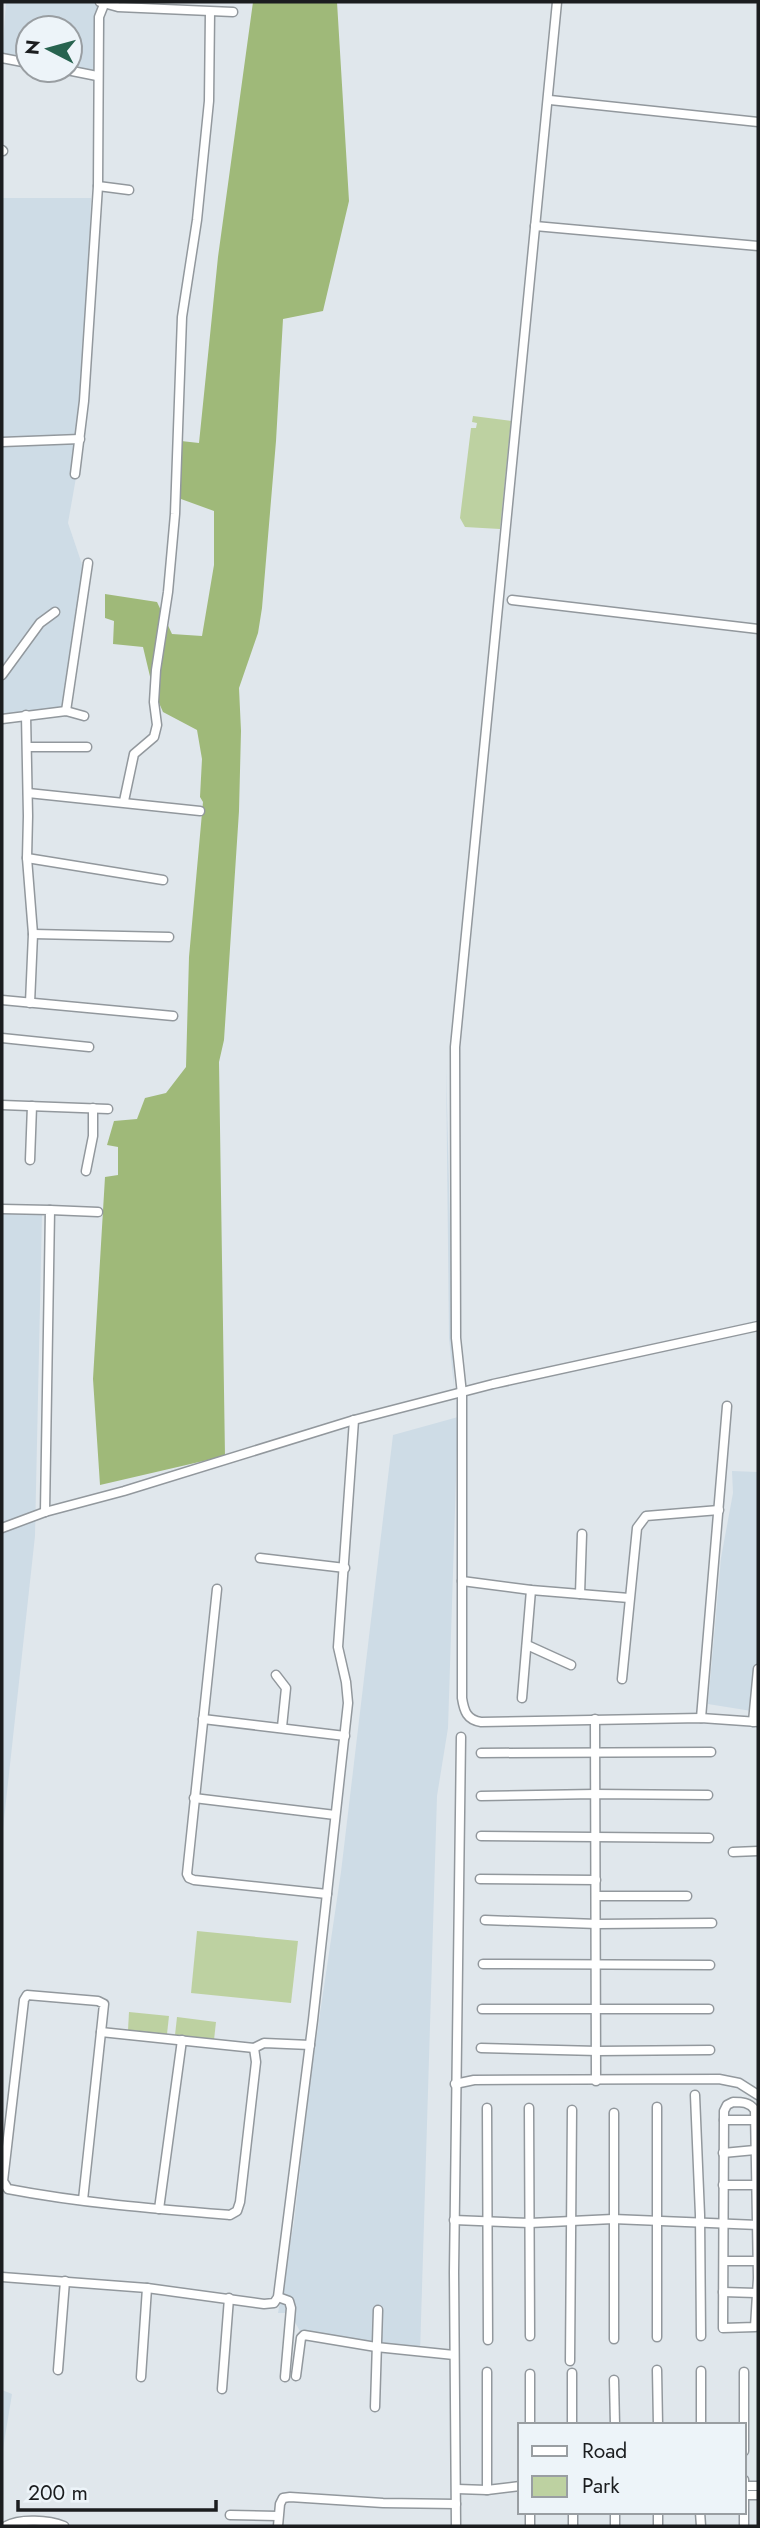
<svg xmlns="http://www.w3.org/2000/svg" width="760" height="2528" font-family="Jost,sans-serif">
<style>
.built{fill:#cedce6}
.green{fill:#bdd1a1}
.forest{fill:#9fb979}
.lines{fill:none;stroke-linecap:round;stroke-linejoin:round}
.street-casing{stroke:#92989d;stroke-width:11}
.street{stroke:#fff;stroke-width:8}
</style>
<rect width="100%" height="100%" fill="#e0e7ec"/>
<!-- built -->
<g class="built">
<path d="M6,2H110V7L105,13L103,75L70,69V28H28V62L2,58Z"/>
<path d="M2,198H91L83,438L68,523L88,582L69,710L2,715Z"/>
<path d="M446,1063L454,1387L449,1338Z"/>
<path d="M2,1212L42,1214L35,1536L2,1838Z"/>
<path d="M458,1417L448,1728L437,1796L420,2354L302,2335L290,2313H278L294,2222L311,2074L341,1872L393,1435Z"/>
<path d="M732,1471L758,1472V1712L708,1704L721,1558L733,1493Z"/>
<path d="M2,2390L12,2394L2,2455Z"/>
</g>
<!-- green -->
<g class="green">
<path d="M473,416L511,421L500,529L465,527L460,518L471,428H476L477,423L472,422Z"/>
<path d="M197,1931L298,1941L291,2003L191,1993Z"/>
<path d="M129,2012L169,2016L167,2034L128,2030Z"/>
<path d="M177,2017L216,2022L214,2040L175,2035Z"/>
</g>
<!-- forest -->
<path class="forest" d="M253,2H337L349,201L323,311L283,319L276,441L262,608L258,633L239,688L241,731L239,811L224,1040L219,1062L225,1456L100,1485L93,1379L105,1177L118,1175V1147L107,1145L114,1121L137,1119L145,1098L166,1093L186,1067L189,957L203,802L200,797L202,759L197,730L163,712L153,689L143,647L113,644L114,621L105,618V594L157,602L172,634L202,636L214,565V511L181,499V441L199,443L218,257Z"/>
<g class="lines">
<defs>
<g id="street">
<path d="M100,2L118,7L233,12"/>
<path d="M557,2L455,1047L456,1338L462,1394V1698C464,1711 467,1720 481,1722L701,1718L758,1722"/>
<path d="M2,58L28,63"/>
<path d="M67,70L97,76"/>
<path d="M550,100L758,122"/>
<path d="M2,150L3,151"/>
<path d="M98,186L129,190"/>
<path d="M535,226L758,246"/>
<path d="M2,442L80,439"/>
<path d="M75,474L84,401L98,186L99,17L105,2"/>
<path d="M512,600L758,629"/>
<path d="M2,675L40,623L55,612"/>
<path d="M66,711L88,563"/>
<path d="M26,715L28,816L27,858L33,934L30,1003"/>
<path d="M2,719L66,711L84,716"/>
<path d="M28,747H87"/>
<path d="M28,793L200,811"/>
<path d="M124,801L134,754L154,737L157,725L154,702L156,670L168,592L175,514L182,317L197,220L209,101L210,12"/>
<path d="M27,858L163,880"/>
<path d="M33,934L169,937"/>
<path d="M2,1000L173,1016"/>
<path d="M2,1038L89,1047"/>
<path d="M2,1105L108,1109"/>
<path d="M30,1160L32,1106"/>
<path d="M86,1171L93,1136V1108"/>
<path d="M2,1209L50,1210L45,1512"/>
<path d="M50,1210L98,1212"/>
<path d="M2,1528L45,1512L124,1491L354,1420L493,1384L758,1326"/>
<path d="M260,1558L345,1568"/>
<path d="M462,1581L531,1590L629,1598"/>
<path d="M217,1589L187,1874L189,1878L194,1880L327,1894"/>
<path d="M580,1594L582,1534"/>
<path d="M527,1645L571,1665"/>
<path d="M276,1675L286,1688L282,1727"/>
<path d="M622,1679L637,1528L646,1516L719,1510"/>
<path d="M522,1698L531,1590"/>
<path d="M701,1718L727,1406"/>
<path d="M203,1719L345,1736"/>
<path d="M595,1719L596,2081"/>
<path d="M753,1722L758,1669"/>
<path d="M481,1753L711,1752"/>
<path d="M481,1796L595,1794L708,1795"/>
<path d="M194,1798L335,1815"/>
<path d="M481,1836L709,1838"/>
<path d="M733,1852L758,1851"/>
<path d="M480,1879L596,1880"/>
<path d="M596,1896H687"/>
<path d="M485,1920L597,1924L712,1923"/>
<path d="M483,1964L710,1965"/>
<path d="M482,2009H709"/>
<path d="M101,2032L254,2048L264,2043L310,2045"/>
<path d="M481,2048L598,2051L710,2050"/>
<path d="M455,2084L474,2080L719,2079L739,2083L758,2095"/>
<path d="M695,2095L700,2215L701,2336"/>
<path d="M733,2102C742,2102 749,2102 755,2110L758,2278L755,2327L723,2328L724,2111L727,2105Z"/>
<path d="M657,2107V2337"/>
<path d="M487,2108L488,2340"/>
<path d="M529,2108L530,2336"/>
<path d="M724,2120H755"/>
<path d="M723,2153L755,2150"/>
<path d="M723,2185H756"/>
<path d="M83,2200L104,2004L98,2001L27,1995L24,2000L3,2181L8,2189C81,2203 156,2209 230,2215L237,2211L240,2202L256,2062L254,2048"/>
<path d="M159,2209L182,2040"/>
<path d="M454,2220L530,2223L613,2219L758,2225"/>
<path d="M724,2261H757"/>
<path d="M2,2277L147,2288L264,2304L274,2303L278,2297L313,2020L348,1703L346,1682L338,1647L354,1420"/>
<path d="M723,2292L756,2293"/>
<path d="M278,2297L289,2301L291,2308L285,2377"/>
<path d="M614,2339V2113"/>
<path d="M570,2361L572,2110"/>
<path d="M58,2370L65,2281"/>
<path d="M657,2370L658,2425"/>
<path d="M701,2371V2425"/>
<path d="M572,2373V2425"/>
<path d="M530,2374V2425"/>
<path d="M296,2376L301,2338L304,2335L376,2347L454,2355"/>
<path d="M141,2377L147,2288"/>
<path d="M614,2380L615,2425"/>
<path d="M222,2389L229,2298"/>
<path d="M375,2407L378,2310"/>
<path d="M744,2451V2372"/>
<path d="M744,2480V2526"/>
<path d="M744,2486H758"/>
<path d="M457,2489L487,2490L520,2486"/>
<path d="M487,2490V2372"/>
<path d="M745,2495H758"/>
<path d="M530,2512V2526"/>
<path d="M658,2512V2526"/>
<path d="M700,2512L701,2526"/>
<path d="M230,2515L278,2516"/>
<path d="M6,2526C20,2518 49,2520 64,2526"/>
<path d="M278,2526L280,2504L283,2498L290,2497L383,2503L456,2504"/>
<path d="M456,2526L454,2272L461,1737"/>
<path d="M573,2526V2512"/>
<path d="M615,2526V2512"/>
</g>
</defs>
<!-- street casing -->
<use href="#street" class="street-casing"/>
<!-- street -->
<use href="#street" class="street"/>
</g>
<!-- border -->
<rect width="760" height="2528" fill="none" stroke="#1b1d1f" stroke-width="7"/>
<!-- legend -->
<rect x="518" y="2423" width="228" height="91" fill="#edf4f9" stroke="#999ea2" stroke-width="2"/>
<rect x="532" y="2446" width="35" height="10" fill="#ffffff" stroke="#999ea2" stroke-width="2"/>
<text x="582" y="2458" font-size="21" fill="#1b1d1f">Road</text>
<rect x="532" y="2476" width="35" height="21" fill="#bdd1a1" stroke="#999ea2" stroke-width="2"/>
<text x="582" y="2493" font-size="21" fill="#1b1d1f">Park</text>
<!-- north arrow -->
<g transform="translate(49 49) rotate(276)"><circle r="33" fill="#edf4f9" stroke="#999ea2" stroke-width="2"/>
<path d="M0-5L12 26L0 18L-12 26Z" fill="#27634f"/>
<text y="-10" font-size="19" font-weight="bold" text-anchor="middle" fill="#1b1d1f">N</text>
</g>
<!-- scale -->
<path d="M18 2500v10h198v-10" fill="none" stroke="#1b1d1f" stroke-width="3.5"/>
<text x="28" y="2500" font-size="21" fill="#1b1d1f" stroke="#edf4f9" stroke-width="5" paint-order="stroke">200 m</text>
</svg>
